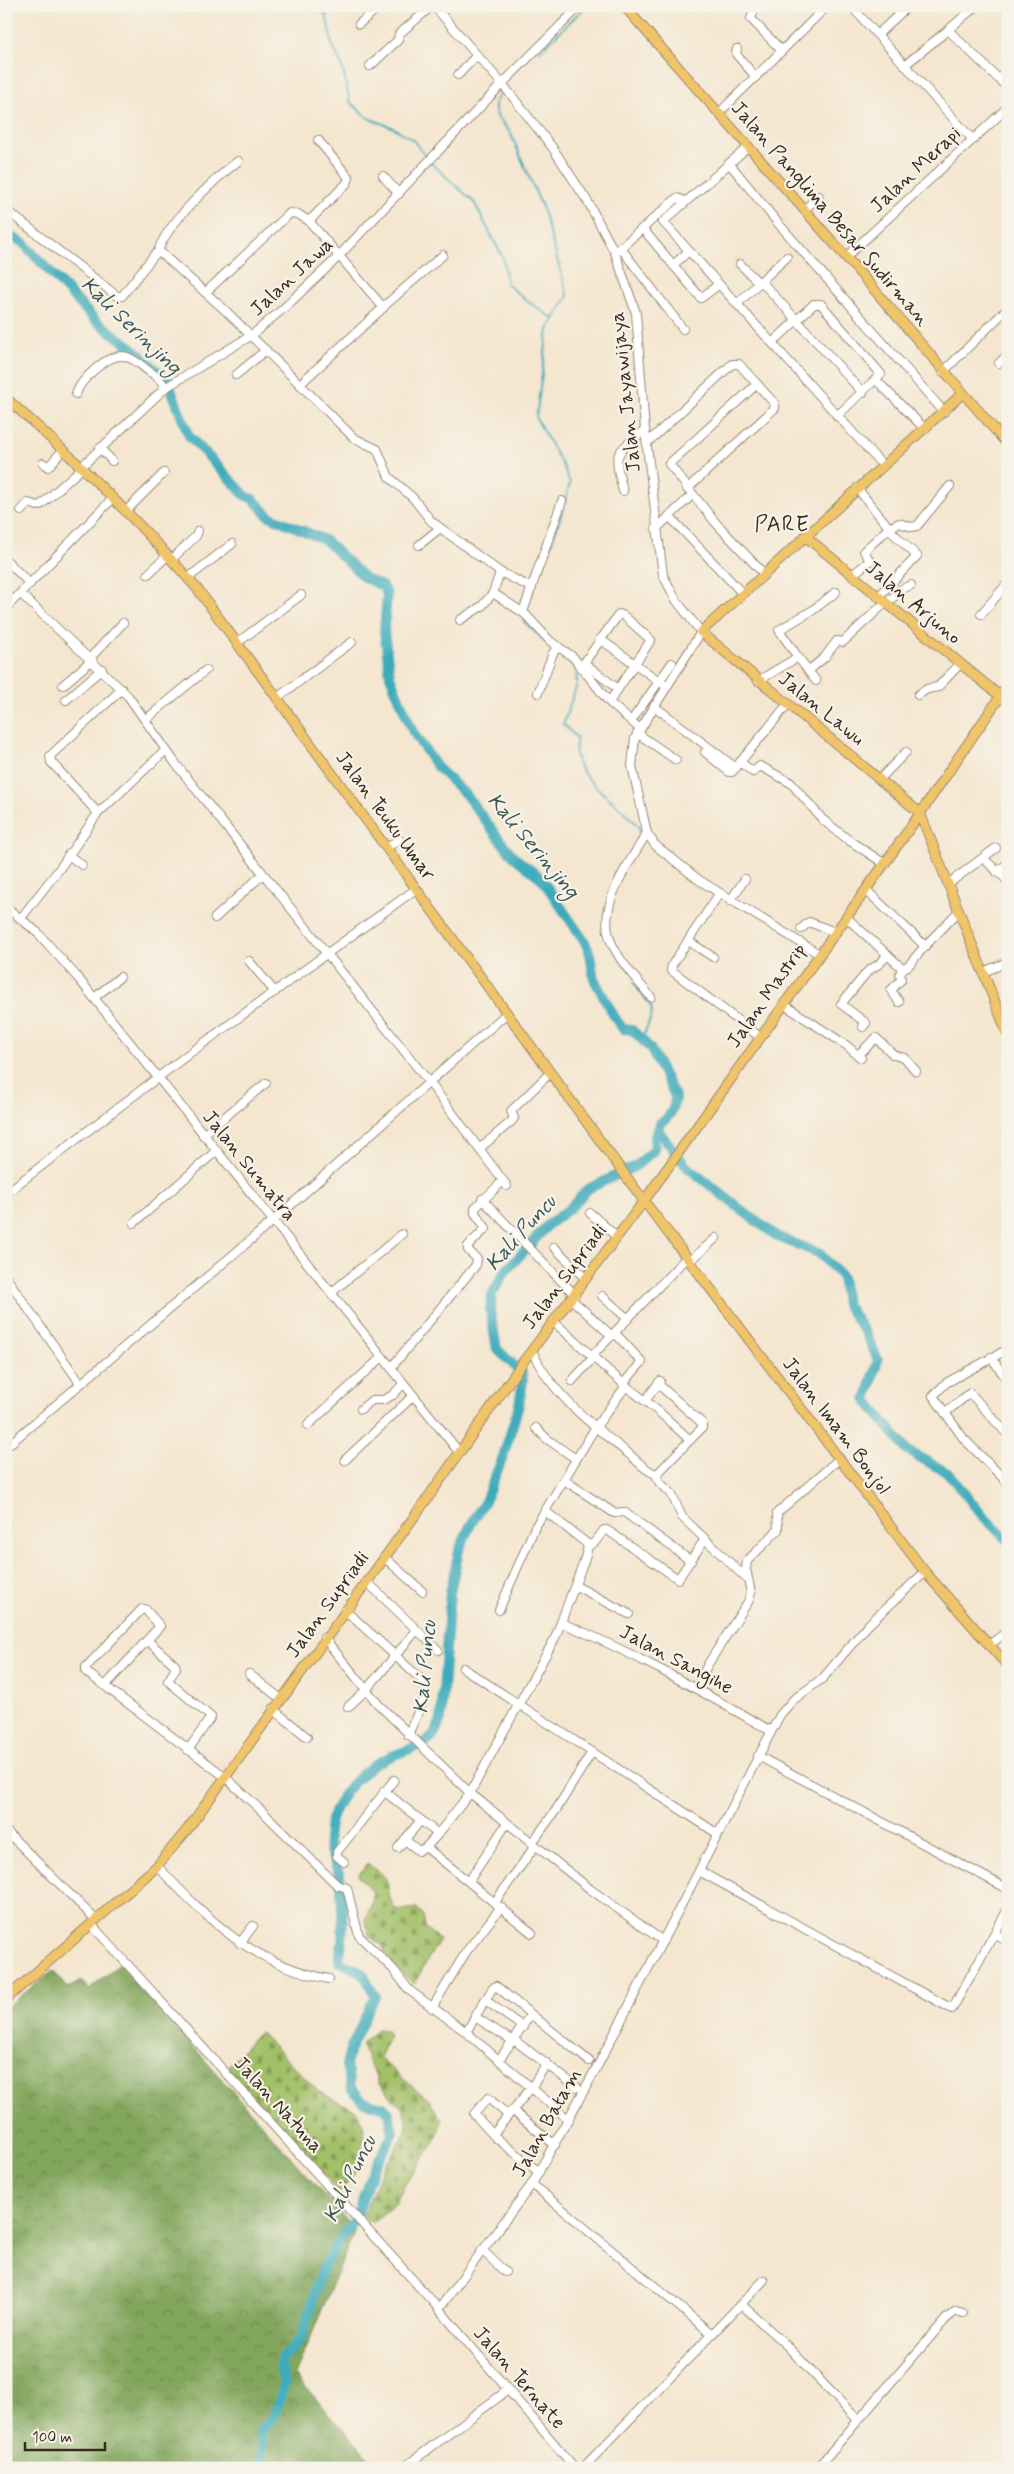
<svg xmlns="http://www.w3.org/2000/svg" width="1014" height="2474" font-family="Mynerve,sans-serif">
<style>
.forest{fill:url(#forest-crowns);stroke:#5e683d}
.cemetery{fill:url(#cemetery-stones);stroke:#6e7543}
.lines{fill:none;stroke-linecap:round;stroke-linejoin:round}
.stream{stroke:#3dabbb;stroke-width:2}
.river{stroke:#3dabbb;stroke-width:10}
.minor-casing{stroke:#988876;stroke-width:10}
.major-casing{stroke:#988876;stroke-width:11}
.minor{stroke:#fff;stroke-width:8}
.major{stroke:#f0c469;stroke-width:9}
.labels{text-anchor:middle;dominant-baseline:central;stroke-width:4.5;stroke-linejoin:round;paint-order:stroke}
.street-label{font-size:20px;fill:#3b2a1e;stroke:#f7f3e8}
.water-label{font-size:21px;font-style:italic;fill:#3c5755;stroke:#f7f3e8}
.quarter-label{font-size:22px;letter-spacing:1px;fill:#3b2a1e;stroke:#f7f3e8}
</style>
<defs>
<pattern id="forest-crowns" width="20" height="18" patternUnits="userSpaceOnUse" patternTransform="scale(1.25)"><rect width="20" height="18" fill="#81a65c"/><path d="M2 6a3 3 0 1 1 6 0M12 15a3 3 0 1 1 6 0" fill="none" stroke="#6b874b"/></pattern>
<pattern id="cemetery-stones" width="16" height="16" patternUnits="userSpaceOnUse" patternTransform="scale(1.25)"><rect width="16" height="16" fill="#a2c068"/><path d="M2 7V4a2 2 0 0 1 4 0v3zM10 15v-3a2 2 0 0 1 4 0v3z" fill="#859c55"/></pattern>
</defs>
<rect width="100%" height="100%" fill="#f7f3e8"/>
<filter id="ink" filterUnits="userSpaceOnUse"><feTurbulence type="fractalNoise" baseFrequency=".02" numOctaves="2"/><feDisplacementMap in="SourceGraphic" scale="10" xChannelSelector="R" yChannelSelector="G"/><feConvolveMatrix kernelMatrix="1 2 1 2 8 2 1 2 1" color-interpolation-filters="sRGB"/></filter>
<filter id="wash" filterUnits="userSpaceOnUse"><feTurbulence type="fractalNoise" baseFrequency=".0096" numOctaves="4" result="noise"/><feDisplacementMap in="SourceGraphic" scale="20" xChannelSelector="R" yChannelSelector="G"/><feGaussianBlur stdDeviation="1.12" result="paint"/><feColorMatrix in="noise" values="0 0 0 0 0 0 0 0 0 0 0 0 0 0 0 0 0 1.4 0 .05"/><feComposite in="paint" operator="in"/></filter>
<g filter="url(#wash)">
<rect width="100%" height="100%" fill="#f4e6cf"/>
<!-- forest -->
<path class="forest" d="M120,1964L355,2230L295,2375L378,2468H6V2007L53,1971L68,1988L81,1981L89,1989Z"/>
<!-- cemetery -->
<g class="cemetery">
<path d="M367,1864C398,1881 382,1884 394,1908L401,1910L416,1908C424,1913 424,1919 425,1927L439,1940L414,1984L387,1959L383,1946L369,1936L365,1919L373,1901L372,1891L358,1875Z"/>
<path d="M377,2029L386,2030L389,2035L380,2059L429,2100L442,2120L435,2142L405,2184L396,2203L372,2223L363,2216L377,2181L406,2130V2120L403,2109L380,2086L361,2045Z"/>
<path d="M260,2032L319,2092L356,2110L364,2126L362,2151L356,2171L340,2193L227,2067Z"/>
</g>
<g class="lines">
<!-- stream -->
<g class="stream">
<path d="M311,6L326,14L332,44L342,66L350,102L368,118L394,128L413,140L427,158"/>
<path d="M539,52L586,6"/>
<path d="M503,89L495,102V110L498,118L510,132L542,207L568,296L548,330L536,418L564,468L570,483L565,502"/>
<path d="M430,162L474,202L503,258L507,284L527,301L554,319"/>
<path d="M547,556L563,509"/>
<path d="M525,617L524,622L543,639"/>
<path d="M557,652L576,666L577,685L563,724L577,738C568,771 600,789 620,808C627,814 633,821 640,828L638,841"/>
<path d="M605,932V907"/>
<path d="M633,982C654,1013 658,1002 642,1039"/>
</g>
<!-- river -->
<g class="river">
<path d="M6,233L23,243L96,321L135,350L168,381L189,436L246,496L253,499L269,516L325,540L365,578L382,586L387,594L384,631L390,676L413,732L437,767L466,795L500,840L514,857L541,878L585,942L590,954L594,979L614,1016L623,1029L632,1030L650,1048L675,1096C675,1107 670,1118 660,1123L658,1130L687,1167L744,1212L778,1237L819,1253L842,1277L846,1304L866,1334L878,1360L866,1400L908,1451L948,1473L982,1515L1008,1541"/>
<path d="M259,2468L262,2457L261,2430L272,2419L279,2403L284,2384L280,2363L283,2356L292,2349L302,2336L322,2270L337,2244L356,2218L370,2177L393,2133L389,2113L383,2107L364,2102L351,2088L346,2065L350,2049L375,1996L364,1975L358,1970L339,1962C339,1955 342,1947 342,1940C344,1921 341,1901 341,1883C341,1873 333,1861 330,1851C322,1816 347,1784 374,1765C390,1753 419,1750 432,1737C436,1733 438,1725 441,1720L450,1593L459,1550L470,1526L485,1501L503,1457L519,1405L523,1380L522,1373L497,1349L490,1311L492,1294L504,1273L549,1224L570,1208L588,1189L636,1166L653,1151L655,1145L654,1138L658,1130"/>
</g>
</g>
</g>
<g filter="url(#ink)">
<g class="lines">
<defs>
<g id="minor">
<path d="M434,6L504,86L552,147L588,202L615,253L636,313L645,430L663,575L676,600L701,632L635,738L632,766L647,833L655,845L699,880L819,954"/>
<path d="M755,6L751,19L782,51"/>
<path d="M851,6L973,140"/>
<path d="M359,24L380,6"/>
<path d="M948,30L976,6"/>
<path d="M878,34L908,6"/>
<path d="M737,49L736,54L756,77"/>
<path d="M905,65L948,30L1008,88"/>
<path d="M370,66L398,40L399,34L432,6"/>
<path d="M458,75L477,55"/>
<path d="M719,113L827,6"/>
<path d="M748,147L663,222L883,466"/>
<path d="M729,163L777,222L944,412"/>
<path d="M383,176L399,194"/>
<path d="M6,210L117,296H122L155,254L161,253L226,311L354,438L377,449L389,477L413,498L431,521L500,572L532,588"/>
<path d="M804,210L819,196"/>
<path d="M309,221L347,183L349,178L318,140"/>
<path d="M642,228L701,298L718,285"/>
<path d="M620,247L683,329"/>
<path d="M618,250L677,198L685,201"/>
<path d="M158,252C165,225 215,179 238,161"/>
<path d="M6,254L8,260L6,262"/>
<path d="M846,257L1008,107"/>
<path d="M740,264L759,283"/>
<path d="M673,265L689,251"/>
<path d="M761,281L787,257"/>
<path d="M206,292L290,213L298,214L309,221L383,307L443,255"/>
<path d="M737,304L761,281L863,393"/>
<path d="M772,343L814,304H821L881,374L837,416"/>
<path d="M999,363L1008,355"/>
<path d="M943,372L1008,308"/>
<path d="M236,375L266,350"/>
<path d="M876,380L925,429"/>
<path d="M300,384L384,307"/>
<path d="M757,384L669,464L715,522L764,574"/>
<path d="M76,394C81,379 107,355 122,356C130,356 140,364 146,369C154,375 161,378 165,388"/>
<path d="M647,443L732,364H739L775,404V408L687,489"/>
<path d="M100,448L112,461"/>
<path d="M43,463L48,467L63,450"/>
<path d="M81,467L165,388L252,335L284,308L333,262L502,84L580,6"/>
<path d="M857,488L895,535L917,556L878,597"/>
<path d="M623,491C613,451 614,455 645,430"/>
<path d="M21,511L28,503L38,506L42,504L82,468"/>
<path d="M126,511L164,473"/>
<path d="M669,516L743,594"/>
<path d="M656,529L692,495"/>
<path d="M419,545L439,529"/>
<path d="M172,559L196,536L198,531"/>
<path d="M6,560L30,584"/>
<path d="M500,572L493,593L525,614L550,641L573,657L610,703L639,728"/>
<path d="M148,574L168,555"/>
<path d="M852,575L870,561L864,551L889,528L899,523L912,527L917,526L950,486"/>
<path d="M188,578L232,544"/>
<path d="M21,594L128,696L176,764L429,1082L507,1186"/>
<path d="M887,603L902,589L911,585"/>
<path d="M6,608L113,498"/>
<path d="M523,612L562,501"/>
<path d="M981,614L1008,583"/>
<path d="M460,620L482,606L493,593"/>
<path d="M600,639L666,686"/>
<path d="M237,643L301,595"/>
<path d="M6,645L8,647"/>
<path d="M798,657L779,630L813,610L836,592"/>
<path d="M90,658L123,623"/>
<path d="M808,671L824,658L837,641L843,642L886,602"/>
<path d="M758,681L798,657L816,681"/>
<path d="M63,685L92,660"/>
<path d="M538,693L553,653L558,647"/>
<path d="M918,695L927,689L938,687L960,664"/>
<path d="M1000,696L1008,703"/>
<path d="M277,698L352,642"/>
<path d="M612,698L651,640L624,616L619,614L584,663L618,689"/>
<path d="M66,700L102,669"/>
<path d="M654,706L736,768"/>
<path d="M634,717L672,663"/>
<path d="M145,720L206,670"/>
<path d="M637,733L676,760"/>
<path d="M705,752L729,772H732L787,705"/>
<path d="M740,762L753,772L760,766L791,783L823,820L850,841L885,864"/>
<path d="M880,779L906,752"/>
<path d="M98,813L51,762L50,756L122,689"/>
<path d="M647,833C631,860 602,898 608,932C613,955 636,979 651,997"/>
<path d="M387,848L399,839"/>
<path d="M68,855L82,865"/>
<path d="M983,858L1008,881"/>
<path d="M997,872L1008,863"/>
<path d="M948,884L996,848"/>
<path d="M866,890L925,946L959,911"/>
<path d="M719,894L672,965L671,970L760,1037"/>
<path d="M730,901L745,879"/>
<path d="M6,907L37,932L78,978L459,1452"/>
<path d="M846,917L902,968L908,966L925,946"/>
<path d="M21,918L60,868L98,813L166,750"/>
<path d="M215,918L263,874"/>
<path d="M801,929L809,922L835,932"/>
<path d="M688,941L713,957"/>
<path d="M249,961L275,992"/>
<path d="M983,972L1008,962"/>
<path d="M94,998L120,977"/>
<path d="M899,1002L891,990L901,980L900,973L904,968"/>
<path d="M783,1004L846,1045L861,1058"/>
<path d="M863,1027L866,1023L841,1004L868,971L879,964L888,955"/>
<path d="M858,1055L876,1038L894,1055L905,1058L916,1071"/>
<path d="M203,1135L266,1083"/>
<path d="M479,1149L512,1121L514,1118L511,1111L550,1073"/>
<path d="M6,1193L190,1053L416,889"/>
<path d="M482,1199L575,1295"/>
<path d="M590,1213L617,1237"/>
<path d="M134,1223L215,1152"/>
<path d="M554,1247L586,1279"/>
<path d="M690,1261L716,1238"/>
<path d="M6,1277L80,1383"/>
<path d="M331,1293L402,1234"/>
<path d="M602,1296L628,1319"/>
<path d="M571,1299L612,1336"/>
<path d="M554,1322L592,1356"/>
<path d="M615,1333L642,1362L623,1384"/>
<path d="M1008,1349L946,1383L933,1396L964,1439L1008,1483"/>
<path d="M532,1351C552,1395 592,1425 629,1454C637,1461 647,1472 657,1474L690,1440L658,1411L626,1386"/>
<path d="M991,1357L1008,1381"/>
<path d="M391,1368L476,1265L477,1259L468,1250V1246L486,1228L475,1213V1208L503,1181"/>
<path d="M572,1381L594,1357"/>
<path d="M658,1384L702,1423V1428L690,1440"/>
<path d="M645,1401L660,1381"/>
<path d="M361,1409L372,1400H383L393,1395L403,1384"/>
<path d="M945,1413L970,1393L1008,1435"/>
<path d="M308,1425L382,1357"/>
<path d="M536,1428L547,1439L576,1459"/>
<path d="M6,1447L273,1221L506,1014"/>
<path d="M345,1460L413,1396"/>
<path d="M656,1474L659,1482L671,1493L682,1517L748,1580"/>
<path d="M564,1480L614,1513L624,1512L691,1561"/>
<path d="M588,1546L595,1542L604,1530H607L678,1579L705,1539"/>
<path d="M384,1557L422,1591"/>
<path d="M366,1581L438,1650"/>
<path d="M576,1586L629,1614"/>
<path d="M345,1610L425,1683L426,1694L408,1735"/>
<path d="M499,1610L535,1527L545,1511"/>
<path d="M562,1623C635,1653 702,1692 771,1731"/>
<path d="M324,1638L378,1704L470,1793L438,1834"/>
<path d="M147,1640L175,1665L176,1668L168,1681L211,1717L188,1750"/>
<path d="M989,1645L1008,1631"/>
<path d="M463,1668L718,1834"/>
<path d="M249,1674L281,1699"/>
<path d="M105,1686L86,1672V1667L142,1609H145L160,1626L105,1686L224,1776L266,1815L337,1885L347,1888L359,1936L393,1969L409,1990L466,2032L569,2120"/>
<path d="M696,1688L708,1664L748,1602L751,1593L746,1569L747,1561L778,1530L777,1513L839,1459"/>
<path d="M348,1707L366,1690L417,1630"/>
<path d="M273,1709L307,1737"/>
<path d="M758,1756L1008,1889"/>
<path d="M384,1791L438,1834L427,1846L428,1849L532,1933"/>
<path d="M6,1831L96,1920"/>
<path d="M405,1840L419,1851L427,1847"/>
<path d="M532,1843L556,1810L592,1752"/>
<path d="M398,1848L421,1820"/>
<path d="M344,1862L337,1856V1852L394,1780"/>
<path d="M157,1866C211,1922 250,1963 329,1979"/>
<path d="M699,1871L952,2009L1008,1909"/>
<path d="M469,1881L507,1823"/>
<path d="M495,1902L535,1846"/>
<path d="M91,1924L432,2301L575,2468"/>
<path d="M995,1933L1008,1943"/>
<path d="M663,1941L590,1889L470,1793L555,1638L585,1558L588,1546L585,1542L545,1511L595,1428L626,1386L592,1356L687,1257"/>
<path d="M240,1943L253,1926"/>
<path d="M6,1986L13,1993"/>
<path d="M485,2000L523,2027"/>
<path d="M432,2008L466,1952L501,1907"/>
<path d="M475,2017L513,2041"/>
<path d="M466,2032L492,1989L496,1986L589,2061"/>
<path d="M514,2040L577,2087"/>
<path d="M499,2060L531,2014"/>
<path d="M512,2110L555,2145"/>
<path d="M508,2115L488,2098L474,2114L495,2137L539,2172"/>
<path d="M494,2133L531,2088L547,2063"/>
<path d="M532,2184L712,2334"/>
<path d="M482,2250L505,2272"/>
<path d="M742,2305L786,2345L858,2420"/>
<path d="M439,2309L532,2184L597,2067L780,1715L793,1700L823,1678L869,1624L925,1572"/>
<path d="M403,2468L508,2390"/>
<path d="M583,2468L764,2280"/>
<path d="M817,2468L946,2319L956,2311L963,2313"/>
</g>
<g id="major">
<path d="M624,6L846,257L1008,445"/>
<path d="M962,394L701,632L920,813L1008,1035"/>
<path d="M6,398C74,458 140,522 199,591L644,1201L925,1572L1008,1666"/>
<path d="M805,536L1000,696"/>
<path d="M6,1999L157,1866L187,1830L427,1499L523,1362L644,1201L910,828L1008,685"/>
</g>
</defs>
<!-- minor casing -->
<use href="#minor" class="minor-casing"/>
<!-- major casing -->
<use href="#major" class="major-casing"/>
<!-- minor -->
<use href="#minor" class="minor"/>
<!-- major -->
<use href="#major" class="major"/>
</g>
</g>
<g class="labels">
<!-- street labels -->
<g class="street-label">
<text transform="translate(916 170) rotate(-43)">Jalan Merapi</text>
<text transform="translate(830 214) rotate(49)">Jalan Panglima Besar Sudirman</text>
<text transform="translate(292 277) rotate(-43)">Jalan Jawa</text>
<text transform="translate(626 392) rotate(-96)">Jalan Jayawijaya</text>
<text transform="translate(913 603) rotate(40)">Jalan Arjuno</text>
<text transform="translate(821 709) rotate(39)">Jalan Lawu</text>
<text transform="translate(385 816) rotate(54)">Jalan Teuku Umar</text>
<text transform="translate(767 996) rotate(-55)">Jalan Mastrip</text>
<text transform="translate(249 1166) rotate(51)">Jalan Sumatra</text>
<text transform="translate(565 1277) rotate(-53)">Jalan Supriadi</text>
<text transform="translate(836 1426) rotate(53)">Jalan Imam Bonjol</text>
<text transform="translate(328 1605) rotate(-54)">Jalan Supriadi</text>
<text transform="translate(676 1660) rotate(28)">Jalan Sangihe</text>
<text transform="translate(278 2105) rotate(48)">Jalan Natuna</text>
<text transform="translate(547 2123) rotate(-61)">Jalan Batam</text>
<text transform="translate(519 2378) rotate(49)">Jalan Ternate</text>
</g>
<!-- water labels -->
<g class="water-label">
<text transform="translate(131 326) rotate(44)">Kali Serinjing</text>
<text transform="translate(533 846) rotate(50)">Kali Serinjing</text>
<text transform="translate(521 1233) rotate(-48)">Kali Puncu</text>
<text transform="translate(425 1667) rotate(-85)">Kali Puncu</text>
<text transform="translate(350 2179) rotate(-64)">Kali Puncu</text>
</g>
<!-- quarter labels -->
<g class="quarter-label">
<text x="782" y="525">PARE</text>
</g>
</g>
<!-- margin -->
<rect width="1014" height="2474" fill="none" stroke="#f7f3e8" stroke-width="25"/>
<!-- scale -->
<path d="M25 2442v8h80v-8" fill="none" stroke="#3b2a1e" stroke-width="2.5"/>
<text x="32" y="2442" font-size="15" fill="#3b2a1e" stroke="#f7f3e8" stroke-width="4" paint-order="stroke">100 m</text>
</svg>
